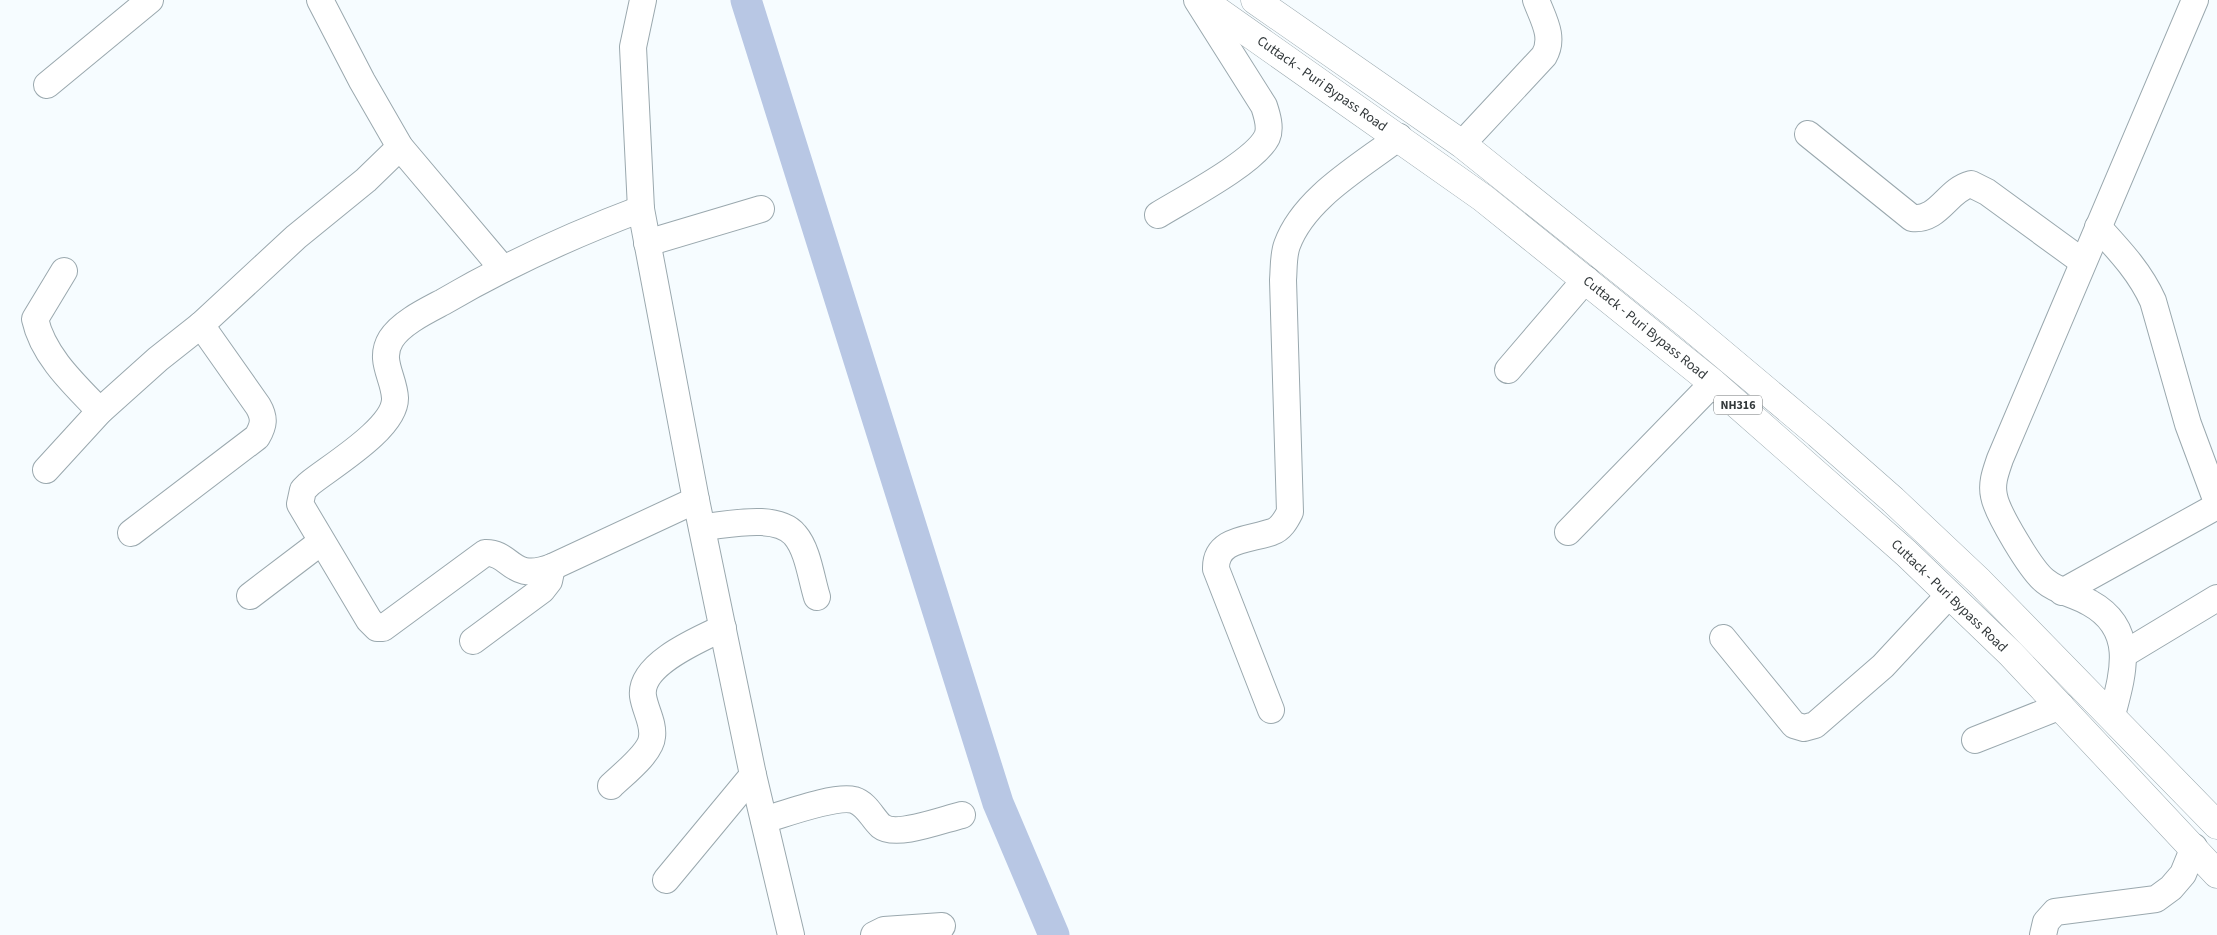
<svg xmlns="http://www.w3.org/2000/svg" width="2217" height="935" font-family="'Source Sans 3',sans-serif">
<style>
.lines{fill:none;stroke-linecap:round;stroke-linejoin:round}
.river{stroke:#b8c7e4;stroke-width:31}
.minor-casing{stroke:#9aa8ae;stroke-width:28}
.highway-casing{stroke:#9aa8ae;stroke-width:29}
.minor{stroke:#fff;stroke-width:26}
.highway{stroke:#fff;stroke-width:28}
.labels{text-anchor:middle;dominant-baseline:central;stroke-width:5;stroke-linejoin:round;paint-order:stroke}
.shield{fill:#fff;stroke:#707476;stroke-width:1}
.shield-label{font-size:12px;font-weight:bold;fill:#33393b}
.street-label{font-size:14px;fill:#33393b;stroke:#fff}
</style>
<rect width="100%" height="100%" fill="#f6fcff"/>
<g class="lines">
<!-- river -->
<path class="river" d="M746,0L998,803L1054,935"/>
<defs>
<g id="minor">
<path d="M320,0L362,81L400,147L503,269"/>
<path d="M643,0L633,47L641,209L696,500L753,775L791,935"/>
<path d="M47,85L150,0"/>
<path d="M1808,134L1912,218C1939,221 1947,190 1971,184L1987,192L2083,262"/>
<path d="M1462,144L1544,56C1555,37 1543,19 1536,0"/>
<path d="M641,209C572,235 506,265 443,302C426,311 401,323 391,339C378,360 394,377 395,398C396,428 331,466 309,484L303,490L300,504L369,620L377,628H383L485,553C512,552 510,583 552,567L696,500"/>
<path d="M1158,215C1184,199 1255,162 1267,137C1271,128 1267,115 1264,106L1197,0"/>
<path d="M2098,227C2119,250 2140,272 2153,301L2188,424L2217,502"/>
<path d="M647,243L761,209"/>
<path d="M64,271L35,319C43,356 75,385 100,411"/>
<path d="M1508,370L1586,279"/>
<path d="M46,470L100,411L158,359L201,325L296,237L366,180L400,147"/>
<path d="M702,527C728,525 777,513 795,535C808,550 811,578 817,597"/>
<path d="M1568,532L1713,383"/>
<path d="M131,533L257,437C264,425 265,418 258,406L201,325"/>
<path d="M2062,592L2217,506"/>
<path d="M250,596L321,542"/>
<path d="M1723,638L1794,725L1804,728L1815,725L1883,666L1949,595"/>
<path d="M473,641L542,590L549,581L552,567"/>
<path d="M2124,654L2217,598"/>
<path d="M1271,710L1216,569C1215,538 1250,540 1272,532C1281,529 1286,520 1290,512L1283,280C1284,269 1283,256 1287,245C1304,198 1360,167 1399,137"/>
<path d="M2112,715C2123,674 2137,629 2090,603C2075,594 2058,592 2045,581C2031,570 1997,513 1994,496C1991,483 1996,471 2000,459L2195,0"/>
<path d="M1975,740L2061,706"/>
<path d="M611,786C622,775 651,753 652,737C654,723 645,710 643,696C639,664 700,639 723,628"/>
<path d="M764,820C785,814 835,795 854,800C867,804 872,818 881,826C896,838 944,819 962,815"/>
<path d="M666,880L753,775"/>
<path d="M874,935L884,930L942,926"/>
<path d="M2043,935L2046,922L2055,912L2156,899L2171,888L2183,874L2194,847"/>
</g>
<g id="highway">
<path d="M1202,0L1483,198L1713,383L1906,553L2011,654L2217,874"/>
<path d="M1255,0L1462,144L1687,324L1818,434L1893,500L1979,581L2217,825"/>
</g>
</defs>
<!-- minor casing -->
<use href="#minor" class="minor-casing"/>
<!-- highway casing -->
<use href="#highway" class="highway-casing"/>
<!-- minor -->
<use href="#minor" class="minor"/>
<!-- highway -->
<use href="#highway" class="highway"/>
</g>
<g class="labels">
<!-- shield labels -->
<rect class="shield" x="1714" y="395.5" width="48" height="19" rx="4"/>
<g class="shield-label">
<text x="1738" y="405">NH316</text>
</g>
<!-- street labels -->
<g class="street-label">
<text transform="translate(1322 84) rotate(35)">Cuttack - Puri Bypass Road</text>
<text transform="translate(1645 328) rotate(39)">Cuttack - Puri Bypass Road</text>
<text transform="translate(1949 596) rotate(44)">Cuttack - Puri Bypass Road</text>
</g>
</g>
</svg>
